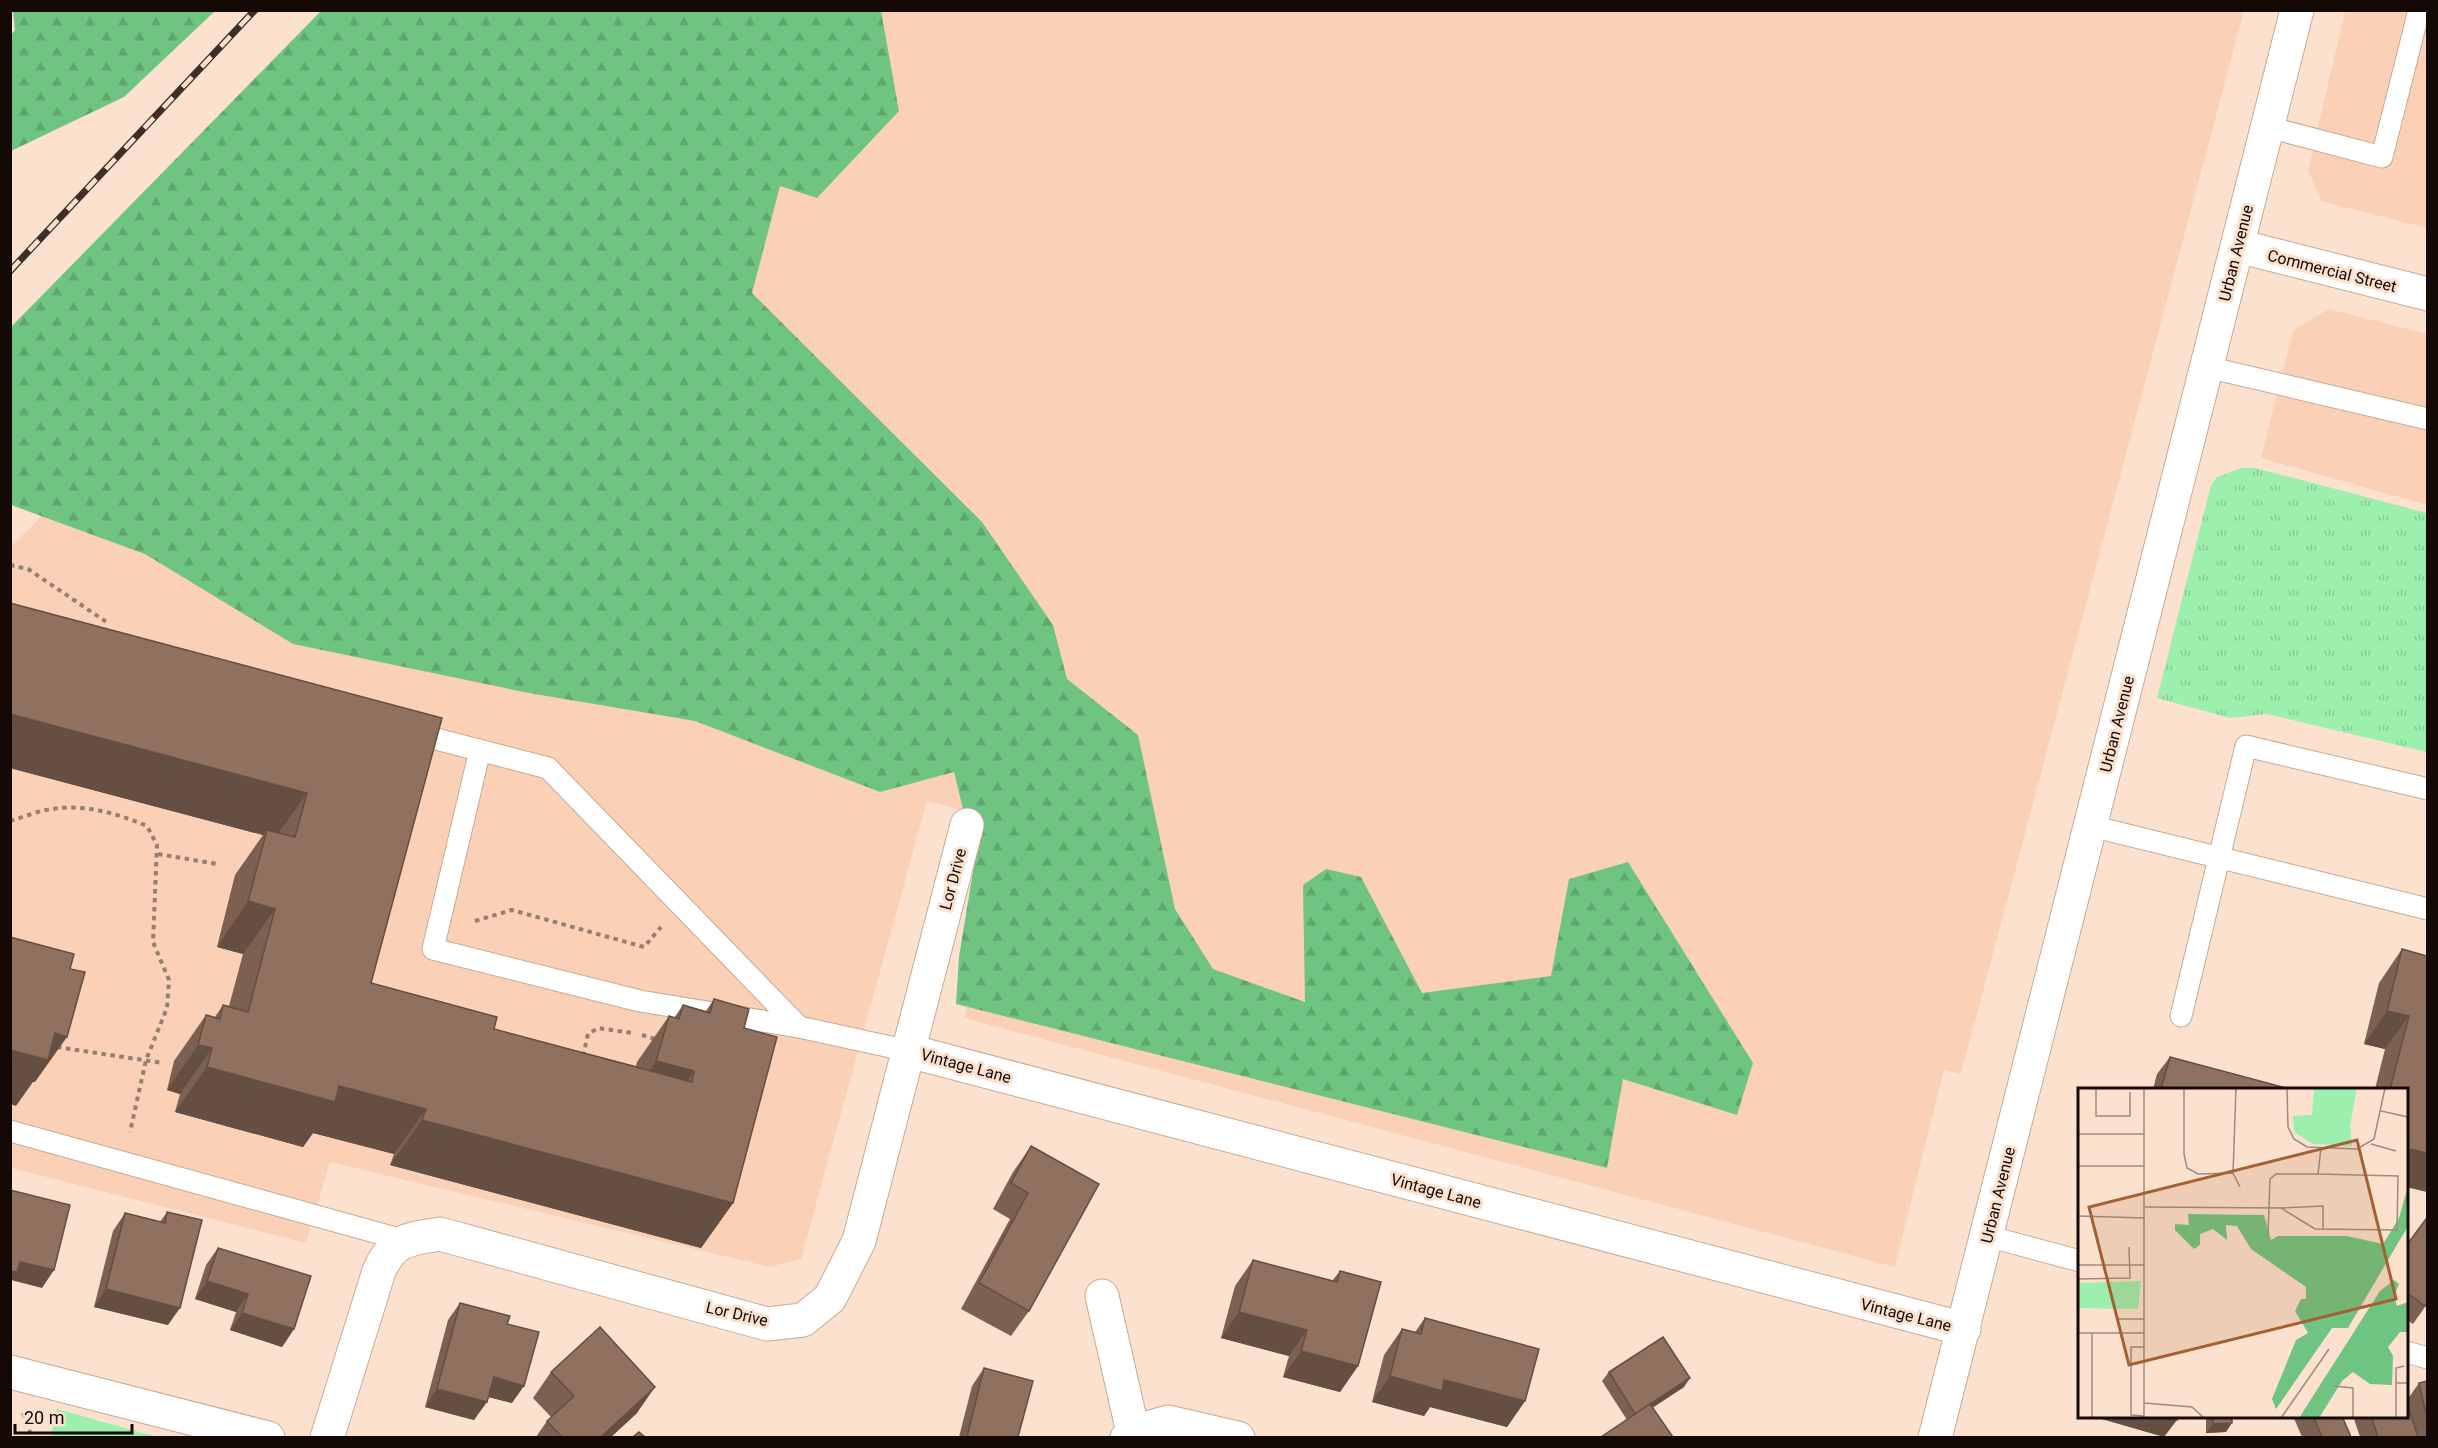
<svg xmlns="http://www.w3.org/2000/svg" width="2438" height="1448" font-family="Roboto,sans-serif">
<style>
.built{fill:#fad1b6}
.grass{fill:url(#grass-tufts)}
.forest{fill:url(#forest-firs)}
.park{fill:#9cefac}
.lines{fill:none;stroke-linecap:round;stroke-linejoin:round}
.lane-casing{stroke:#c9a993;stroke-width:23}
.street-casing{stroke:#c9a993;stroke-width:35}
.path{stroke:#938073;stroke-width:4;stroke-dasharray:4.5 4.5;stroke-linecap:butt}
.lane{stroke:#fff;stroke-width:21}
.street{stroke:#fff;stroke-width:33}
.rail-casing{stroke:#3d2f28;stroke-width:7}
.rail{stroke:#fce1cf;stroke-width:4.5;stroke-dasharray:14;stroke-linecap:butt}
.wall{fill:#7c6051}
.shaded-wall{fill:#654e42}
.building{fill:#90705e;stroke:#654e42;stroke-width:1.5}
.labels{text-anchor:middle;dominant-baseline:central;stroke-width:6;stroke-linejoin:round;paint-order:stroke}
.street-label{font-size:16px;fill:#140904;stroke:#fce1cf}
.inset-road{fill:none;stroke:#9f8b7e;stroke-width:1.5}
.view{fill:#a46030;fill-opacity:0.15;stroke:#a46030;stroke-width:3}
.inset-edge{fill:none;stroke:#140904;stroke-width:3}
</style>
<defs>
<pattern id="grass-tufts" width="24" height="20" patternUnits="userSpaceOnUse" patternTransform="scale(1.5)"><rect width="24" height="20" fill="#9cefac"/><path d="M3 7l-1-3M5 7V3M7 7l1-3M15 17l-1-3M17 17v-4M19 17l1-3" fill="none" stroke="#86cc92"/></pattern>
<pattern id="forest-firs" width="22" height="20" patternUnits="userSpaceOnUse" patternTransform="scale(1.5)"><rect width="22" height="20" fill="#6fc481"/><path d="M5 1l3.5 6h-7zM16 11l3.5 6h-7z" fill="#5fa76e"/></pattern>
</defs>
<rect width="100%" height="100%" fill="#fce1cf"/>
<!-- built -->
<g class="built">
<path d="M563,11H2244L1961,1074L1944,1070L1895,1267L964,1018L1013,824L927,801L801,1259L770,1267L330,1162L306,1243L11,1168L10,547Z"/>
<path d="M2345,11H2427V228L2321,201L2308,170Z"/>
<path d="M2329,309L2427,334V505L2261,458L2293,331Z"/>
</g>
<!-- grass -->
<path class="grass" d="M2241,468H2255L2427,513V752L2267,714L2230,718L2157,698L2211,485L2217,477Z"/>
<!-- forest -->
<g class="forest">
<path d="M13,11V10L215,11L124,97L11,151L10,36L15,30Z"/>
<path d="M321,11H881L899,111L817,198L780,186L752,293L982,522L1053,625L1067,679L1138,735L1175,909L1213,969L1305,1002L1303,885L1326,869L1361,877L1422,993L1551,976L1569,879L1628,862L1753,1063L1737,1115L1623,1079L1607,1168L956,1004L959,957L975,859L954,772L880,792L695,721L529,693L293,644L145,554L11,505L10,328Z"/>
</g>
<!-- park -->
<path class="park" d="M57,1409L157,1437H51Z"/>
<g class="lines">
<defs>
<g id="lane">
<path d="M2268,127L2382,157L2419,10"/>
<path d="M2207,367L2428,419"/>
<path d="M409,732L548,768L799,1027L909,1051"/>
<path d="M480,750L433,949L640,1001L799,1027"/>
<path d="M2091,826L2428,909"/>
<path d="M2181,1016L2246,746L2428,789"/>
<path d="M10,1131L403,1240"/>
<path d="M1987,1236L2080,1261"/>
<path d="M2406,1352L2428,1358"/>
</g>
<g id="street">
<path d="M2238,246L2428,294"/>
<path d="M909,1051L1964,1329"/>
<path d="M1102,1296L1133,1432L1127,1438"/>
<path d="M10,1372L268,1438"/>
<path d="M1133,1432L1168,1422L1238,1438"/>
<path d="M327,1438L379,1271C393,1239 409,1239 440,1234L767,1324L803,1320L830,1298L859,1241L967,825"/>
<path d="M1935,1438L2297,10"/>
</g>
</defs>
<!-- lane casing -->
<use href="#lane" class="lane-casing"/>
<!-- street casing -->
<use href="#street" class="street-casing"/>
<!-- path -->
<g class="path">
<path d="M10,565L28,569L108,623"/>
<path d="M10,821C24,817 38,811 51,809C85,804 116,813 147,826L157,845L153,942L169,980L167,1008L146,1060L130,1132"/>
<path d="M158,854L217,864"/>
<path d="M475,921L512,910L644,947L661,927"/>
<path d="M642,1035L658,1040"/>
<path d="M57,1047L163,1063"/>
<path d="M583,1056L588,1034L598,1028L632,1033"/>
<path d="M23,1413L32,1438"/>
</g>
<!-- lane -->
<use href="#lane" class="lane"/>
<!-- street -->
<use href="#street" class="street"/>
<defs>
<path id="rail" d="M10,271L255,10"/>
</defs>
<!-- rail casing -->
<use href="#rail" class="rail-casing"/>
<!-- rail -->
<use href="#rail" class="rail"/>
</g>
<!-- wall -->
<g class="wall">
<path d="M10,603L442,718L371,983L494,1029L636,1066L637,1062L669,1016L674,1018L683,1005L706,1011L714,999L744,1028L733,1203L701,1248L390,1165L394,1154L313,1133L303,1147L175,1112L180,1094L167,1090L174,1061L206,1015L215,1017L223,1005L229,1006L243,954L217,947L235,875L263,835L10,768Z"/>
<path d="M2402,949L2427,956L2406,1089H2375L2385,1049L2364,1044L2379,983Z"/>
<path d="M2170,1057L2290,1089H2153L2157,1074Z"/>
<path d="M1031,1146L1029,1311L1011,1336L961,1309L1010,1219L993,1209L1013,1172Z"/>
<path d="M167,1212L168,1325L94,1307L113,1231L125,1213L160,1222Z"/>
<path d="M2406,1246L2427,1304L2413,1324L2406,1319Z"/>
<path d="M218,1248L294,1329L282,1347L230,1330L236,1312L195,1299L206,1265Z"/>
<path d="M1253,1260L1332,1281L1340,1271L1358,1366L1340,1392L1283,1377L1289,1356L1221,1338L1235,1286Z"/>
<path d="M460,1303L507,1324L512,1403L488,1397L474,1420L425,1407L448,1320Z"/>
<path d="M1425,1318L1525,1401L1507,1427L1430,1407L1424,1416L1372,1402L1384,1355L1402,1329L1415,1332Z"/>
<path d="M984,1368L1018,1437H959L972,1386Z"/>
<path d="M551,1372L637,1413L611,1437H536L547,1421L551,1417L533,1398Z"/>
<path d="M1609,1372L1684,1387L1652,1408L1627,1420L1602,1381Z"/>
<path d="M2427,1381V1437H2360L2353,1416H2406L2408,1407L2407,1400L2419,1383Z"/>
<path d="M2206,1416H2232L2226,1432L2206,1433Z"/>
<path d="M2293,1416H2342L2351,1437H2302Z"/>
</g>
<!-- shaded-wall -->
<g class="shaded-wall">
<path d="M10,714L307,793L275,838L267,830L263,835L10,768Z"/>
<path d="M248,901L275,909L243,954L217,947Z"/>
<path d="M2387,1011L2409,1016L2385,1049L2364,1044Z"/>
<path d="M55,1033L67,1037L35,1082H33L16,1106L10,1104V1050Z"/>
<path d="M198,1045L212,1048L180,1094L167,1090Z"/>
<path d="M656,1061L694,1071L663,1117L625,1107Z"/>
<path d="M207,1067L339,1086L426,1109L394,1154L313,1133L303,1147L175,1112Z"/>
<path d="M422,1120L733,1203L701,1248L390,1165Z"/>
<path d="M2406,1148L2427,1153V1192L2406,1187Z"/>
<path d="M20,1262L54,1270L42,1288L11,1280L10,1281V1271Z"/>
<path d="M207,1281L248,1294L236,1312L195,1299Z"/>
<path d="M106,1289L180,1308L168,1325L94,1307Z"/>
<path d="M1239,1312L1307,1330L1289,1356L1221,1338Z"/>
<path d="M242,1313L294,1329L282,1347L230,1330Z"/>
<path d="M1301,1351L1358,1366L1340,1392L1283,1377Z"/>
<path d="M1390,1376L1444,1380L1525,1401L1507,1427L1430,1407L1424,1416L1372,1402Z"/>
<path d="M494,1377L524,1386L512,1403L481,1395Z"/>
<path d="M1690,1378L1684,1387L1629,1423L1635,1414Z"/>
<path d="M655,1387L637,1413L611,1437H601Z"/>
<path d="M437,1389L487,1402L474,1420L425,1407Z"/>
<path d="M2091,1416H2164L2177,1420L2164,1437Z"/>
<path d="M2232,1423L2226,1432L2206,1433L2213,1424Z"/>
</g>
<!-- building -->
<g class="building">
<path d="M10,603L442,718L371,983L497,1017L494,1029L692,1082L694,1071L656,1061L669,1016L679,1019L683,1005L710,1013L714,999L749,1009L744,1028L777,1037L733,1203L422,1120L426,1109L339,1086L335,1102L207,1067L212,1048L198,1045L206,1015L220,1019L223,1005L248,1012L275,909L248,901L267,830L295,837L307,793L10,714Z"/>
<path d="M10,937L74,954L70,969L85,972L67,1037L55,1033L48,1060L10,1050Z"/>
<path d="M2402,949L2427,956V1153L2406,1148V1089H2390L2409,1016L2387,1011Z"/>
<path d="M2170,1057L2290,1089H2161Z"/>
<path d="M1031,1146L1099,1184L1029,1311L979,1283L1028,1193L1011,1183Z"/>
<path d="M10,1190L70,1205L54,1270L20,1262L17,1272L10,1271Z"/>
<path d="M167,1212L202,1220L180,1308L106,1289L125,1213L165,1223Z"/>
<path d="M2426,1219H2427V1303L2425,1306L2406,1292V1246Z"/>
<path d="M218,1248L311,1276L294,1329L242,1313L248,1294L207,1281Z"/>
<path d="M1253,1260L1337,1282L1340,1271L1381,1282L1358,1366L1301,1351L1307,1330L1239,1312Z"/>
<path d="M460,1303L510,1316L507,1324L539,1332L524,1386L494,1377L487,1402L437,1389Z"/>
<path d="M1425,1318L1539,1349L1525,1401L1444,1380L1442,1391L1390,1376L1402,1329L1421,1334Z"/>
<path d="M600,1327L655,1387L601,1437H562L547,1421L574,1396L551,1372Z"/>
<path d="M1663,1337L1690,1378L1635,1414L1609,1372Z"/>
<path d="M984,1368L1033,1381L1018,1437H967Z"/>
<path d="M2427,1381V1418L2419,1383Z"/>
<path d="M2406,1401L2418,1437H2378L2371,1416H2406Z"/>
<path d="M1650,1404L1673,1437H1601Z"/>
<path d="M2164,1416H2178L2177,1420Z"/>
<path d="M2212,1416H2232V1423L2213,1424Z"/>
<path d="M2313,1416H2342L2351,1437H2322Z"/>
<path d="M639,1432L645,1437H633Z"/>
</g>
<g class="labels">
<!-- street labels -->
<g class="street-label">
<text transform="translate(2236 253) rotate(-76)">Urban Avenue</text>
<text transform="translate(2332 271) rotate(14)">Commercial Street</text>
<text transform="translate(2117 724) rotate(-76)">Urban Avenue</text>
<text transform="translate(953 879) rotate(-75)">Lor Drive</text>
<text transform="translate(966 1066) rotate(15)">Vintage Lane</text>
<text transform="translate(1436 1191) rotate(15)">Vintage Lane</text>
<text transform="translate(1998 1195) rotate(-76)">Urban Avenue</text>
<text transform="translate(737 1314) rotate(13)">Lor Drive</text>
<text transform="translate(1906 1315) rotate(14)">Vintage Lane</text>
</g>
</g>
<!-- overview -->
<g transform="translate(2078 1088)">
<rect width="330" height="330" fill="#fce1cf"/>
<path d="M63,193L60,221L0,220V195Z" fill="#9cefac"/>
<path d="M330,98V138L270,240H254L198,321L194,311L218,252L230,245L217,223L223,211H228V199L173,161L159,138L148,137L149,152L135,141L122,146V157L116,161L97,142V136L111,137L110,126L186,127L193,152L200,148H269L305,156L321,130ZM316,192L321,196L316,208L319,218L330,214V244H322L310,259L315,268L314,297L292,296L275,284L264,293L241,330H221L302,203Z" fill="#6fc481"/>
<path d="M236,0H279L272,38L274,58L235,56L216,44L215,28L234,27Z" fill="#9cefac"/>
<path class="inset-road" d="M18,0V28H52V4M106,0V66L109,80L120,86L155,85M158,0L155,85L162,99M209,0L210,39L216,51L229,59L279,61L296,51L307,0M303,23L330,29M0,46H67M293,56L318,63M0,78H67M67,119L203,120L237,141L319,142L320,88L240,86M203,120L245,118V142M0,128L67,130M190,147L192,91L198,86H240L243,60M0,177H66M0,191L52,190L51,159M38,231H66M0,245H66M318,295V280L326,278M256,298L275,300V330M66,315L114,319L126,330M66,328L53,327V259H66M14,330V245M66,330V0M203,330L251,261M318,330V295H330"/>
<path class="view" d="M279,52L318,211L51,277L11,119Z"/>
<rect width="330" height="330" class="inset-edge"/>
</g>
<!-- border -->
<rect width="2438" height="1448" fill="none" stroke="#140904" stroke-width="24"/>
<!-- scale -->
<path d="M15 1424v9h117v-9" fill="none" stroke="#140904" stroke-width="3"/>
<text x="24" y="1424" font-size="18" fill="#140904" stroke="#fce1cf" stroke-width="4.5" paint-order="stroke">20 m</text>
</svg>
